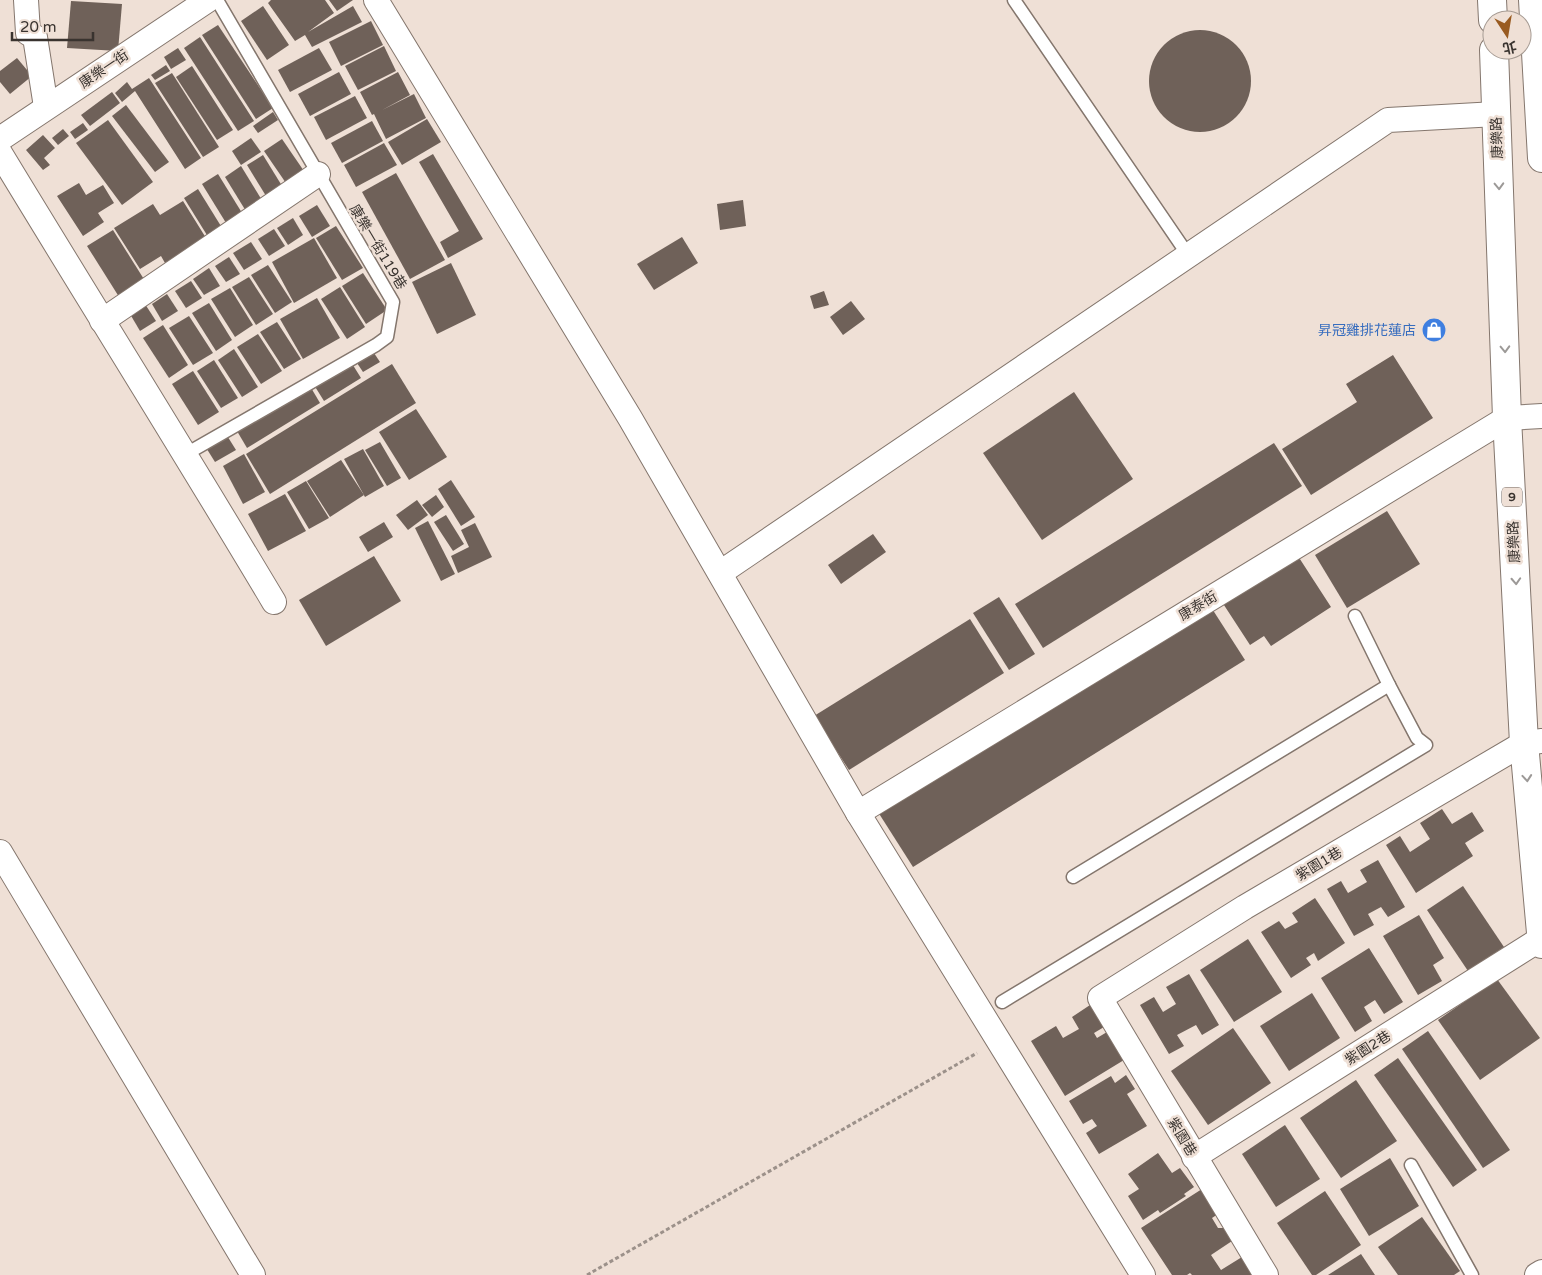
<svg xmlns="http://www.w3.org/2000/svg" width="1542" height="1275" font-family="'Varela Round','Noto Sans TC',sans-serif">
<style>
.building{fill:#6f6159}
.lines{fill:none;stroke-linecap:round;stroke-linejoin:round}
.service-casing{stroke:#84766d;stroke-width:15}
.minor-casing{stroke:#84766d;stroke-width:26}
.primary-casing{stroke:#84766d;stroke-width:30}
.path{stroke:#9c918a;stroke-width:3;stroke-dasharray:4 2.5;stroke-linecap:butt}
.service{stroke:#fff;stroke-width:12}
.minor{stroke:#fff;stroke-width:24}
.primary{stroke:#fff;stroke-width:28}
.oneway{stroke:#9c9997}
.labels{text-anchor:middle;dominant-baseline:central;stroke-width:5;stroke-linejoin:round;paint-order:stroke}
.shield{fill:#efe0d6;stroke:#706761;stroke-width:1}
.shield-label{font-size:12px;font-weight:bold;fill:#39332f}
.street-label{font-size:14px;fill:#39332f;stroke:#efe0d6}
.shop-label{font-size:14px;fill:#366cbe;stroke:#efe0d6;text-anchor:end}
</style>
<rect width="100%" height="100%" fill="#efe0d6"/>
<!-- building -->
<g class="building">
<path d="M271,0H325L334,13L308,32L353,6L362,22L312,47L305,35L295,41L268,3Z"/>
<path d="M329,0H353L337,11Z"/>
<path d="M71,1L122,4L118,51L67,48Z"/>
<path d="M263,6L289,45L267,60L241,21Z"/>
<path d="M371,21L383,45L341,66L329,42Z"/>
<path d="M218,25L273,108L256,119L202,35Z"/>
<circle cx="1200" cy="81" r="51"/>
<path d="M200,37L254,121L238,131L184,48Z"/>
<path d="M384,46L396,71L358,90L345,66Z"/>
<path d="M178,48L186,60L171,69L164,57Z"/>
<path d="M319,48L332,70L290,92L278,70Z"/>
<path d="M17,58L32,76L10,94L0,82V71Z"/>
<path d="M166,65L170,71L155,80L151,75Z"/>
<path d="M192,66L233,130L217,140L176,77Z"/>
<path d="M339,72L351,94L310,116L298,94Z"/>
<path d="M398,72L410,95L382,110L414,94L426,118L386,139L374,114L372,115L360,92Z"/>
<path d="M172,73L219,147L203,157L155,83Z"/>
<path d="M149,78L201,158L185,169L135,91L122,102L115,93L127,82L132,89Z"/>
<path d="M112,92L120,103L90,126L81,115Z"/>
<path d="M355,96L367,118L326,140L314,117Z"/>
<path d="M126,105L169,162L155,172L112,116Z"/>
<path d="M273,112L278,120L258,133L253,126Z"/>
<path d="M427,119L441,142L402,165L388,142Z"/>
<path d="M108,120L153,182L122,205L76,143Z"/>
<path d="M372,121L383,141L342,163L331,143Z"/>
<path d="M83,123L88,130L75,139L70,132Z"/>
<path d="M63,129L69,136L58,145L52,138Z"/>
<path d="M43,135L55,148L44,158L50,165L43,170L26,150Z"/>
<path d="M251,138L261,152L241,165L232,151Z"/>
<path d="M282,139L308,177L290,189L264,151Z"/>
<path d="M384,143L397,165L356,187L344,165Z"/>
<path d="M433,154L483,239L448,258L440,242L459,231L419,162Z"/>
<path d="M263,155L287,194L271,204L247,165Z"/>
<path d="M241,166L268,210L252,221L225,177Z"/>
<path d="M396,173L445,260L410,279L362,192Z"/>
<path d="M218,174L247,221L231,231L202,184Z"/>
<path d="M79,183L86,195L103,185L114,203L98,213L104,222L83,236L57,196Z"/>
<path d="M198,189L224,231L210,240L184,198Z"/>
<path d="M743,200L746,226L720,230L717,204Z"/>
<path d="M183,201L211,246L182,252L165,263L161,256L140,269L114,228L153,204L160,215Z"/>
<path d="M317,205L330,226L312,237L299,216Z"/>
<path d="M293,218L303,235L288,245L277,228Z"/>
<path d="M336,226L363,268L342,280L316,238Z"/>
<path d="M274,229L285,246L269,256L258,239Z"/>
<path d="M113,230L147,284L121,300L87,246Z"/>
<path d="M682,237L698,263L654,290L637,264Z"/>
<path d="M314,238L337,278L294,303L272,262Z"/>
<path d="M251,242L262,259L244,270L233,253Z"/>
<path d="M229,257L240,274L226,282L215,266Z"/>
<path d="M451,263L476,315L437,334L412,282Z"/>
<path d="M268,265L292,302L275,313L251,275Z"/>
<path d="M209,268L220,286L204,295L193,279Z"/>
<path d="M363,273L387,310L366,324L342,286Z"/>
<path d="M249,277L273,314L256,325L232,287Z"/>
<path d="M191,281L202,298L186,308L175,291Z"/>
<path d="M340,287L365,327L347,339L321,299Z"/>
<path d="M230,288L253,325L235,337L211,299Z"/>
<path d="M824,291L829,305L814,309L810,296Z"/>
<path d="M167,294L178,311L162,321L152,304Z"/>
<path d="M317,298L340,338L303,359L280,319Z"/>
<path d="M851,301L865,319L843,335L830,317Z"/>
<path d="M209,303L232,340L216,351L192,313Z"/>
<path d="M145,304L156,321L140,331L130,314Z"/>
<path d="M189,316L213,353L193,365L169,328Z"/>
<path d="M277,322L301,359L284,369L260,332Z"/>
<path d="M163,325L188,365L169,378L143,338Z"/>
<path d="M258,334L282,371L261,384L237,347Z"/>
<path d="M234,349L258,387L242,397L218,360Z"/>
<path d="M372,350L380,362L363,372L355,360Z"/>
<path d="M1393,355L1433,418L1311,495L1282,449L1357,402L1346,384Z"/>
<path d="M214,360L238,398L221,408L197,371Z"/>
<path d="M351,362L361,378L324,401L314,385Z"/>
<path d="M392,364L416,403L270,494L246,454Z"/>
<path d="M193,371L219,412L198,425L172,384Z"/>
<path d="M310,386L320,403L247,448L237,431Z"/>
<path d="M1074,392L1133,479L1042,540L983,453Z"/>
<path d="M416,409L447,457L409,480L379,432Z"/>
<path d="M226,434L236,450L215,462L205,446Z"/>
<path d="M380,442L401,478L387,486L365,450Z"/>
<path d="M1274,443L1302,486L1043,648L1015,604Z"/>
<path d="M363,449L384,486L365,497L344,459Z"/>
<path d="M244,454L265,492L243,504L223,466Z"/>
<path d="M341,460L364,495L330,517L307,481Z"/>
<path d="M451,480L475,517L461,526L438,489Z"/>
<path d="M306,481L329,518L309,529L287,492Z"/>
<path d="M285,494L306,531L268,551L248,514Z"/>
<path d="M436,495L444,507L432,517L422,505Z"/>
<path d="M417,500L428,515L408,530L396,515Z"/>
<path d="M1387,511L1420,564L1347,608L1315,555Z"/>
<path d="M446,515L464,544L453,551L434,522Z"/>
<path d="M428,521L455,574L441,581L415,528Z"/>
<path d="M384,522L393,537L368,552L359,537Z"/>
<path d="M475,523L492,557L458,573L451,556L469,547L461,530Z"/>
<path d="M873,534L886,552L841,584L828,565Z"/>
<path d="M1296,553L1331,607L1271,646L1264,636L1250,645L1222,602Z"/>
<path d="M374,556L401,601L326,646L299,600Z"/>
<path d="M999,597L1035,654L1009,670L973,613Z"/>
<path d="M1209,604L1245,660L913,867L878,812Z"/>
<path d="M970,619L1004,673L849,770L814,716Z"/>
<path d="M1442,809L1452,824L1472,812L1484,831L1465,843L1473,856L1416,893L1386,845L1400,836L1410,852L1430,839L1420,823Z"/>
<path d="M1378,860L1405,907L1388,917L1381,907L1368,914L1374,925L1354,936L1327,889L1341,881L1348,893L1367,882L1360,870Z"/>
<path d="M1463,886L1504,947L1468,971L1427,910Z"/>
<path d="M1315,898L1345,943L1318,961L1314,953L1306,958L1311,965L1291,978L1261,932L1279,921L1285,929L1298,922L1292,913Z"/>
<path d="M1419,915L1444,958L1433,965L1442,981L1418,995L1383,936Z"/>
<path d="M1248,939L1282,992L1234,1022L1200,970Z"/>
<path d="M1369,948L1403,1002L1384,1014L1375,1000L1364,1007L1372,1021L1355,1032L1321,978Z"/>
<path d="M1189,974L1219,1025L1202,1035L1196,1025L1177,1035L1184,1046L1169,1054L1140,1005L1154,997L1163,1012L1176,1004L1166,987Z"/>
<path d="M1497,979L1540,1038L1480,1080L1438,1020Z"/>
<path d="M1312,993L1340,1038L1289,1071L1260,1026Z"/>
<path d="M1090,1005L1104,1027L1094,1033L1097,1038L1107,1032L1124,1060L1065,1096L1031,1041L1056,1026L1063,1038L1079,1029L1072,1017Z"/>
<path d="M1233,1028L1271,1083L1208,1125L1171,1071Z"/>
<path d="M1428,1031L1510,1150L1483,1168L1402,1049Z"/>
<path d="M1398,1058L1477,1170L1453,1187L1374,1075Z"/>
<path d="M1126,1075L1135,1089L1127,1094L1147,1126L1099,1154L1086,1133L1097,1126L1092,1119L1083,1124L1069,1101L1111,1076L1115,1083Z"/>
<path d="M1356,1080L1397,1141L1341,1178L1300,1118Z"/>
<path d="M1285,1125L1320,1179L1276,1207L1242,1154Z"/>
<path d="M1158,1153L1172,1173L1180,1168L1194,1187L1184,1194L1186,1196L1160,1213L1158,1210L1143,1220L1128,1196L1139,1189L1128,1174Z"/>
<path d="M1390,1158L1419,1206L1369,1236L1340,1189Z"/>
<path d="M1202,1189L1218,1214L1212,1218L1218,1228H1224L1232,1241L1211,1255L1221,1270L1242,1257L1254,1275H1192L1190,1273L1187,1275H1172L1141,1228Z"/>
<path d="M1325,1191L1361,1245L1316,1275H1312L1277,1223Z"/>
<path d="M1422,1217L1460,1271L1454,1275H1398L1378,1247Z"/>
<path d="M1361,1254L1375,1275H1328Z"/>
</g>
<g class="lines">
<defs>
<g id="service">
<path d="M1014,0L1188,255"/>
<path d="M186,454L376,345L387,337L393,302L217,0"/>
<path d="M1073,877L1389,685"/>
<path d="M1002,1002L1426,745L1417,738L1389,685L1355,616"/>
<path d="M1411,1165L1472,1275"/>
</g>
<g id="minor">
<path d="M26,0L28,33L35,37L46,107"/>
<path d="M376,0L630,418L858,813L1143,1275"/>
<path d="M0,139L208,0"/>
<path d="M0,153C91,303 184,451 274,602"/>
<path d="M102,321L318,174"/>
<path d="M720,573L1388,120L1496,114"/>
<path d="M858,813L1507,418L1542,416"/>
<path d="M0,852L253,1275"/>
<path d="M1194,1157L1542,938"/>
<path d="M1266,1275L1100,998L1245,907L1524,743L1542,741"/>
<path d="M1537,1275L1542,1272"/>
</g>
<g id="primary">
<path d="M1492,0L1493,20"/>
<path d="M1533,0L1542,158"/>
<path d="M1494,50L1507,418L1524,743L1542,944"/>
</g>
</defs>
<!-- service casing -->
<use href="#service" class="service-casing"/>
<!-- minor casing -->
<use href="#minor" class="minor-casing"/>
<!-- primary casing -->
<use href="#primary" class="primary-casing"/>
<!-- path -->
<path class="path" d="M587,1275L977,1053"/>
<!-- service -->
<use href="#service" class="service"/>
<!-- minor -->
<use href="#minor" class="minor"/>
<!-- primary -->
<use href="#primary" class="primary"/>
</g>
<!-- one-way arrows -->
<defs><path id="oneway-chevron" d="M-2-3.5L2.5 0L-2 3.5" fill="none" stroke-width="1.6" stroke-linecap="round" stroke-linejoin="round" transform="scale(1.25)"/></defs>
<g class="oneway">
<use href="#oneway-chevron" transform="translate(1499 186) rotate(88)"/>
<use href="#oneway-chevron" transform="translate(1505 349) rotate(88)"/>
<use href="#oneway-chevron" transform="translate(1516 581) rotate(87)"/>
<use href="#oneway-chevron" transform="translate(1527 778) rotate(85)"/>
</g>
<!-- icons -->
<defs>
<symbol id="shop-disc" viewBox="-11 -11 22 22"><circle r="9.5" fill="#3f7fe0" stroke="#efe0d6"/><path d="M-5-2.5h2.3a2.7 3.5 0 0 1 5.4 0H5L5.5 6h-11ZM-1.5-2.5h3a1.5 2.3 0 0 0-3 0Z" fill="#fff"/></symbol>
</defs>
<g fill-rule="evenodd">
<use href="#shop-disc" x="1420" y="316" width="28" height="28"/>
</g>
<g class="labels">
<!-- shield labels -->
<rect class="shield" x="1502" y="487.5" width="20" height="19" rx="4"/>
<g class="shield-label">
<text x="1512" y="497">9</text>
</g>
<!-- street labels -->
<g class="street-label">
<text transform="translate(104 69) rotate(-34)">康樂一街</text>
<text transform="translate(1497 138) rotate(-92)">康樂路</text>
<text transform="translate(378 247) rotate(59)">康樂一街119巷</text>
<text transform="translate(1514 542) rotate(-93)">康樂路</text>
<text transform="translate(1198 606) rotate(-31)">康泰街</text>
<text transform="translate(1319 864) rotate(-31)">紫園1巷</text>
<text transform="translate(1368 1048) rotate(-32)">紫園2巷</text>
<text transform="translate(1182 1137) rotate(59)">紫園巷</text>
</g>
<!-- shop labels -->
<g class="shop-label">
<text x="1416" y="330">昇冠雞排花蓮店</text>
</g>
</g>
<!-- north arrow -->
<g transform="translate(1507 35) rotate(168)"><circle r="24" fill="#efe0d6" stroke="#a69b93"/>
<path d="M0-4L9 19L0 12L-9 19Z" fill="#995b21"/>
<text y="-8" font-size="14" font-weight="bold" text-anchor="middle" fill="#39332f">北</text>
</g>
<!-- scale -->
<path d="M12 32v8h81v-8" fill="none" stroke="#39332f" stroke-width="2.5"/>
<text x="20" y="32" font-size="15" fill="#39332f" stroke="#efe0d6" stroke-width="4" paint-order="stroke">20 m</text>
</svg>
